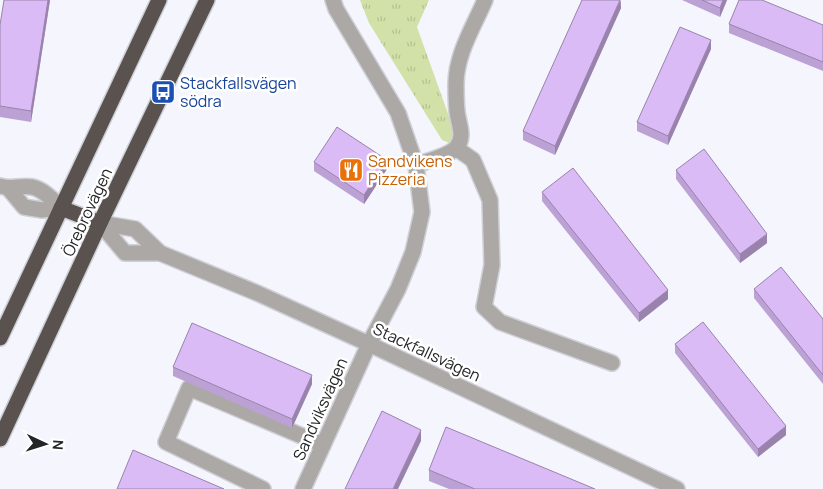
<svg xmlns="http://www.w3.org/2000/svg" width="823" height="489" font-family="Manrope,sans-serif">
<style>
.grass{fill:url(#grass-tufts)}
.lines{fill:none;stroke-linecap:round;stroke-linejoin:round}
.minor-casing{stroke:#cfd0d6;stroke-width:18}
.highway-casing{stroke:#cfd0d6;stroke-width:18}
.minor{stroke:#aca8a6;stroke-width:15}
.highway{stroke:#59524f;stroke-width:15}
.wall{fill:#bca1d4}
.shaded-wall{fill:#9983ac}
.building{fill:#dbbbf6;stroke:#9983ac}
.labels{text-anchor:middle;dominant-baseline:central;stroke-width:5;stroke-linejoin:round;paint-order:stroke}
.transit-label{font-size:16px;fill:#164399;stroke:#fff;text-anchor:start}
.food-label{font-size:16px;fill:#c56008;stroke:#fff;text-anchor:start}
.street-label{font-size:16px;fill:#242527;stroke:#fff}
</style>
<defs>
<pattern id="grass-tufts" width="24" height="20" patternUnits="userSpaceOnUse" patternTransform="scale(1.25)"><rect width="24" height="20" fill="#d2e1a8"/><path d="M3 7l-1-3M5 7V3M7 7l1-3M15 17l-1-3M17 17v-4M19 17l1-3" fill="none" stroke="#b4c191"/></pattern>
</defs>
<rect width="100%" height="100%" fill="#f4f5fd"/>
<!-- grass -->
<path class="grass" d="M360,0H429L417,27L456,136L449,143L442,140L369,23Z"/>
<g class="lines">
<defs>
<g id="minor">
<path d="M456,148L473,160L490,200L492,265L484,307L500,322L612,363"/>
<path d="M416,165C427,161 448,156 456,148C466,137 458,123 457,111C456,102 456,93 456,84C456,54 474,26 485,0"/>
<path d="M0,186C12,190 20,185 32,187C43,189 53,200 61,208"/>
<path d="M9,189L24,207L42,210L61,208"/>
<path d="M100,223L135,229L160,253L257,293L369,344L677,489"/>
<path d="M100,223L125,253H160"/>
<path d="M263,489L166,442L189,388L323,445"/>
<path d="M303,489L369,344L398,289L413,252L422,212L416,165L398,113L336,9L333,0"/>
</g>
<g id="highway">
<path d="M61,208L100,223"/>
<path d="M0,338L159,0"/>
<path d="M0,439L100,223L207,0"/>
</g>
</defs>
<!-- minor casing -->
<use href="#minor" class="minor-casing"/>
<!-- highway casing -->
<use href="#highway" class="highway-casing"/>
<!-- minor -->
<use href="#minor" class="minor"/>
<!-- highway -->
<use href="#highway" class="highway"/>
</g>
<!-- wall -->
<g class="wall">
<path d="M50,0L31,122L0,117V25Z"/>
<path d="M621,0V8L555,155L523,140V131Z"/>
<path d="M682,0H727L720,17Z"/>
<path d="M729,24L823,25V71L729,33Z"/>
<path d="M711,49L668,145L637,131V122Z"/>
<path d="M314,162L387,169L364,204L314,171Z"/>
<path d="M676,170L767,243L740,263L676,179Z"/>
<path d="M542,192L668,299L639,322L542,201Z"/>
<path d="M754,289L823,319V384L754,298Z"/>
<path d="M675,344L786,435L758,457L675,353Z"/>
<path d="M173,367L312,384L292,428L173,376Z"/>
<path d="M429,470L595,489H449L429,481Z"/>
</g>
<!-- shaded-wall -->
<g class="shaded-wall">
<path d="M48,0H50L31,122V111Z"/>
<path d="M620,0L621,8L555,155V146Z"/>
<path d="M723,0H727L720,17V8Z"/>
<path d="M711,40V49L668,145V136Z"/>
<path d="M387,160V169L364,204V195Z"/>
<path d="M767,234V243L740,263V254Z"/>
<path d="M668,290V299L639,322V313Z"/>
<path d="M312,375V384L292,428V419Z"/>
<path d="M786,426V435L758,457V449Z"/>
<path d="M421,430V441L398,489H393Z"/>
</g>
<!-- building -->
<g class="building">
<path d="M4,0H48L31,111L0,106V25Z"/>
<path d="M582,0H620L555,146L523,131Z"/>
<path d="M702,0H723L720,8Z"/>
<path d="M739,0H762L823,25V62L729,24Z"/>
<path d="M680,27L711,40L668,136L637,122Z"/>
<path d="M337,127L387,160L364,195L314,162Z"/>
<path d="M704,149L767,234L740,254L676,170Z"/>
<path d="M573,168L668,290L639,313L542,192Z"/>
<path d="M781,267L823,319V375L754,289Z"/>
<path d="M703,322L786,426L758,449L675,344Z"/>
<path d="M192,323L312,375L292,419L173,367Z"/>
<path d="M382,411L421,430L393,489H345Z"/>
<path d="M446,427L595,489H475L429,470Z"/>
<path d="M133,450L224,489H117Z"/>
</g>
<!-- icons -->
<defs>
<symbol id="bus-square" viewBox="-11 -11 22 22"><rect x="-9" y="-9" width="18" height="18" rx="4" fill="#1a4fb4" stroke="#fff"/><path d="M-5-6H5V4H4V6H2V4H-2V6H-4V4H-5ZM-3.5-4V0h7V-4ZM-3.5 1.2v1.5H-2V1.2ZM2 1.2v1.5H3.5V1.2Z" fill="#fff"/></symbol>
<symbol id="restaurant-square" viewBox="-11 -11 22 22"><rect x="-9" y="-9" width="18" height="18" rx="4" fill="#e8710a" stroke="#fff"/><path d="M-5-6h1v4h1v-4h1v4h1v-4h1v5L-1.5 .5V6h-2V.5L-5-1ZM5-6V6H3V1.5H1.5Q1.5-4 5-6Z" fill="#fff"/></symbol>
</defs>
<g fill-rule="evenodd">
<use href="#bus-square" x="149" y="78" width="28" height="28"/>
<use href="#restaurant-square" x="337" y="156" width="28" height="28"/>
</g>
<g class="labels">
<!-- transit labels -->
<g class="transit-label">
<text x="180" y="83">Stackfallsvägen<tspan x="180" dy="18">södra</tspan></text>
</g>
<!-- food labels -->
<g class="food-label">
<text x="368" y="161">Sandvikens<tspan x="368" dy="18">Pizzeria</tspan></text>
</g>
<!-- street labels -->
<g class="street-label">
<text transform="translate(87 212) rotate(-65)">Örebrovägen</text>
<text transform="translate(427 352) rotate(25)">Stackfallsvägen</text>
<text transform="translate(320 409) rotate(-66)">Sandviksvägen</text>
</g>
</g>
<!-- north arrow -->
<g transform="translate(45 444) rotate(94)" stroke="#ffffff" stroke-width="4" paint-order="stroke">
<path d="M0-4L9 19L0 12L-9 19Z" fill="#242527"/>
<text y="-8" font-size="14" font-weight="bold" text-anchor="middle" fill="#242527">N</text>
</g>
</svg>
